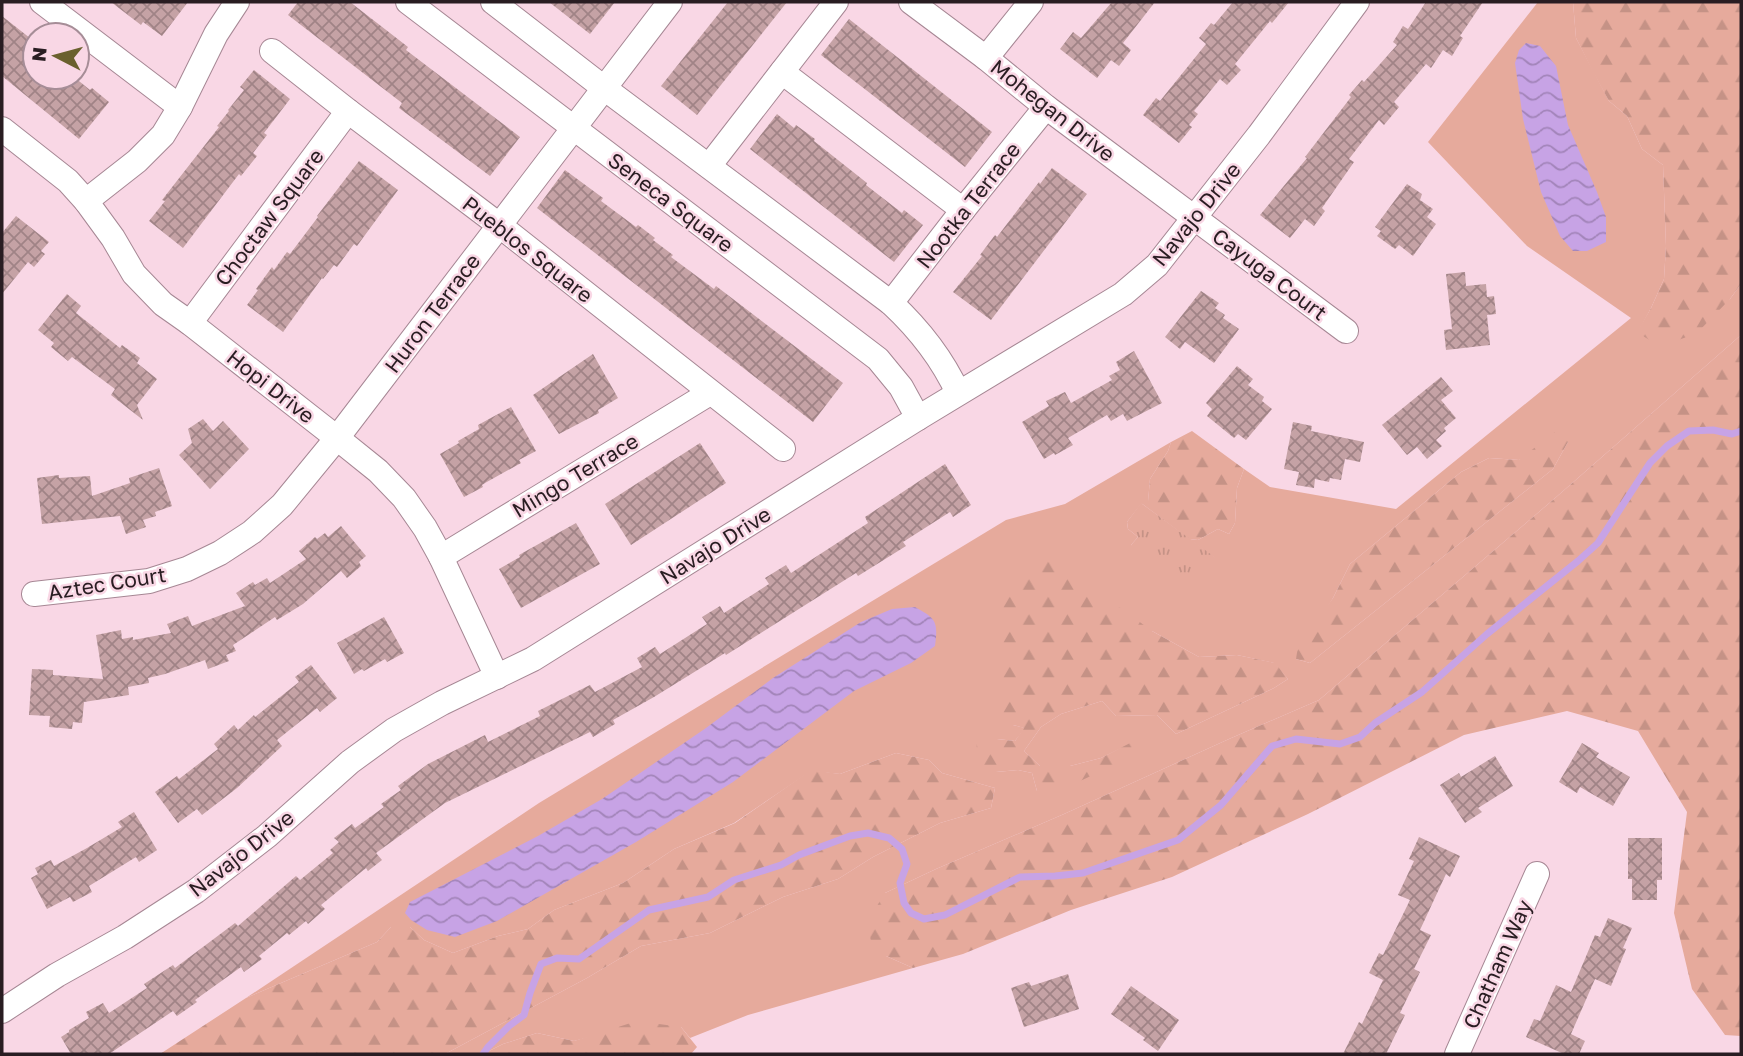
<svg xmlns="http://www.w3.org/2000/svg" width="1743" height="1056" font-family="'Golos Text',sans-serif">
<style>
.green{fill:#e6aa9c;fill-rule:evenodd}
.forest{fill:url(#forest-firs)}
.park{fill:url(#park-tufts)}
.water{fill:url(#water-waves)}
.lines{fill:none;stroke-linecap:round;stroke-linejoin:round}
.stream{stroke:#c7a3e5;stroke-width:7}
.building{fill:url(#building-cross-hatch)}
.minor-casing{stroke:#a68794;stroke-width:26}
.minor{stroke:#fff;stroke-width:24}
.labels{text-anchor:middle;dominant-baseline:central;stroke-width:5;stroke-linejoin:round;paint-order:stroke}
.street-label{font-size:21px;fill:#291d22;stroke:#f9d7e5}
</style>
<defs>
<pattern id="forest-firs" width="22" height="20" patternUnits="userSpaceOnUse" patternTransform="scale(1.75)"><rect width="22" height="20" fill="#e6aa9c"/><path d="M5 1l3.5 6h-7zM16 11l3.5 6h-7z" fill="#c59286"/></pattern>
<pattern id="park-tufts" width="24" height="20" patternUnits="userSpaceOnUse" patternTransform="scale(1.75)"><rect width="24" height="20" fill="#e6aa9c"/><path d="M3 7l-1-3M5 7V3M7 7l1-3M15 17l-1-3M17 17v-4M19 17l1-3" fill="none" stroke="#c59286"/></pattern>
<pattern id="water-waves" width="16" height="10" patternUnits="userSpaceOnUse" patternTransform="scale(1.75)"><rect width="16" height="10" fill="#c7a3e5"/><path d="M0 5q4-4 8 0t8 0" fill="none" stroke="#a284b9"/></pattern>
<pattern id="building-cross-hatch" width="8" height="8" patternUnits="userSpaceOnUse" patternTransform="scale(1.75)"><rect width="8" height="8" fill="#c5a2a5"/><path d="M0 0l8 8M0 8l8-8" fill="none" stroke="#a08386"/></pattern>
</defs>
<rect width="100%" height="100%" fill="#f9d7e5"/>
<!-- green -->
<path class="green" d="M1538,2H1573L1576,38L1609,101L1627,116L1642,149L1663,165L1666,246L1664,279L1651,308L1638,332L1730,299L1741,284V335L1554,499L1319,700L1229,739L1064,814L936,869L885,893L886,956L913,968L748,1015L690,1038L681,1027L601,1034L574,1041L537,1033L503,1044L483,1054H445L587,978L641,946L710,933L783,897L838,879L873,857L940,823L991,808L995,788L942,773L929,760L896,753L840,774L811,771L734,823L674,849L623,883L554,910L528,929L498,936L453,953L424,940L410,927H391L377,942L246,998L539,803L1006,520L1065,504L1171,442L1168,451L1150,479L1148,502L1141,504L1127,522L1128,529L1138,537L1131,545L1215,558L1189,539L1198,540L1218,529L1229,534L1235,523L1237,488L1244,469L1270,487L1396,509L1631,318L1527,246L1428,142ZM1568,442L1553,469L1310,663L1296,659L1333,598L1350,564L1461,472L1489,458L1519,460ZM1152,631L1199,657L1237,655L1274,663L1288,679L1274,688L1176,734L1157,715L1116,716L1102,701L1061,714L1041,727L1024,751L1040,766H1070L1101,758L1134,742L1037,791L1032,773L1018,770L996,772L997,739L1015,741L1025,728L1013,725H1004Z"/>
<!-- forest -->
<g class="forest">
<path d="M1573,2H1741V284L1730,299L1697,333L1660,347L1637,332L1651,308L1664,279L1666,246L1663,165L1642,149L1627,116L1609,101L1593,72L1576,38Z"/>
<path d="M1741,335V1036L1725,1035L1692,989L1674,913L1687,812L1638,731L1567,711L1464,735L1308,814L1172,877L1071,910L963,954L913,968L886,956L872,946L867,922L885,893L936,869L1064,814L1229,739L1319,700L1554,499Z"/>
<path d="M1192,431L1244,469L1237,488L1235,523L1229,534L1218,529L1198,540L1189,539L1141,503L1148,501L1150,479L1168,451L1171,442Z"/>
<path d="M1556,431L1568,442L1553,469L1310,663L1296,659L1298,646L1333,598L1350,564L1461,472L1489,458L1519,460Z"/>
<path d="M1034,558L1055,560L1152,631L1199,657L1237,655L1275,663L1288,679L1274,688L1176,734L1157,715L1116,716L1102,701L1061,714L1041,727L1024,751L1040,766H1070L1101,758L1134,741L1144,751L1061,790L1037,791L1032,773L1018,770L996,772L979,762L976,742L997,739L1015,741L1024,728L1013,725H1004L999,669L1001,607L1016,576Z"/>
<path d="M896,753L929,760L942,773L995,788L991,808L940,823L873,857L838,879L783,897L710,933L641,946L587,978L445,1054H160L246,998L377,942L391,927L402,923L410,927L424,940L453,953L498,936L528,929L554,910L623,883L674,849L735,823L811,770L840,774Z"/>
<path d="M637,1021L681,1027L697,1047L691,1054H483L503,1044L537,1033L574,1041Z"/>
</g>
<!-- park -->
<path class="park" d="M1141,503L1216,558L1193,591L1131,545L1138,537L1128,529L1127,522Z"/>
<!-- water -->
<g class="water">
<path d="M1526,43L1540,46L1556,66L1568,125L1597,192L1606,217V242L1587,251H1573L1560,236L1541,192L1523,119L1515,63L1519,50Z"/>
<path d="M915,607C937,619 938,622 935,646L911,663L854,691L733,782L636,842L497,921L455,937L427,930L411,920L405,913L410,902L538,836L602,799L706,728L773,678L861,622L892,609Z"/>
</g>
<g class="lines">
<!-- stream -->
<path class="stream" d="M483,1054L488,1047L509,1026L524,1015L530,993L541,964L557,958L579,959L649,910L708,897L734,880L781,865L799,855L850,836L868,833L889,838L902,849L907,864L900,883L904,903L911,913L924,919L945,915L1020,877L1055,876L1083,873L1178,840L1221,805L1272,746L1296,739L1340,744L1360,737L1375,723L1422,692L1487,634L1578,561L1598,543L1650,463L1667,446L1689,431L1713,430L1732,434L1741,431"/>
</g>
<!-- building -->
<g class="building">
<path d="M111,2H188L162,36L143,22L141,25Z"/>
<path d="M298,2H350L408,47L406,50L520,137L490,176L399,108L402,103L288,15Z"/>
<path d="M549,2H615L590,34Z"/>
<path d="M728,2H787L697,115L661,86Z"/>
<path d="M1112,2H1155L1123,43L1131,50L1119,66L1111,60L1097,78L1060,49L1073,32L1081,38Z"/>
<path d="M1233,2H1289L1272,23L1270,21L1235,64L1241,70L1227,85L1220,79L1194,111L1198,114L1189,125L1192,127L1179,143L1143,115L1156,98L1160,101L1206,44L1199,38L1211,23L1214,25Z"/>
<path d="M1426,2H1483L1460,36L1463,38L1452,56L1443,50L1431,68L1426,64L1394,102L1399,107L1384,125L1379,120L1349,159L1354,162L1322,208L1325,211L1314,226L1305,219L1290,238L1260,215L1307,158L1305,157L1351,97L1349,95L1362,80L1364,82L1397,45L1393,42L1403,26L1408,29Z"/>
<path d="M2,16L35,42V77H74L90,90L92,88L109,102L79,139L2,76Z"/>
<path d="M849,19L992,132L965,167L821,55Z"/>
<path d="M254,70L290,99L264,133L267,135L253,153L257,156L241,176L239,174L183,248L149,221L165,201L162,200L219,127L217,126L229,111L228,110L244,90L240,87Z"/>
<path d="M777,114L794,128L796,125L815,139L814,141L867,183L866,185L902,213L904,210L923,225L894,262L750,149Z"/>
<path d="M359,161L398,190L357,246L354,244L337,267L334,265L323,279L322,278L283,332L247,305L258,290L256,289L272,267L274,270L287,252L290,254L318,217L317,216Z"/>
<path d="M1052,168L1087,194L991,320L953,292L982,256L980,255L995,235L997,237L1039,182L1040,184Z"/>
<path d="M565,170L603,198L601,201L636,227L638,225L655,238L653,240L673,255L671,257L714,289L716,286L843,383L813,422L537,208Z"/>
<path d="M1407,184L1422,194L1420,200L1433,209L1427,217L1436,224L1413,256L1399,245L1395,249L1377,236L1381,231L1375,227Z"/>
<path d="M16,216L49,242L41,251L45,254L34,267L28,262L2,294V233Z"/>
<path d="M1465,272L1466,286L1486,284L1487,297L1494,296L1496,314L1487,315L1490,345L1446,350L1444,330L1452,329L1446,274Z"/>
<path d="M1201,291L1219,303L1215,308L1225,315L1223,318L1239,329L1214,363L1185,342L1180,349L1165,337Z"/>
<path d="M67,294L81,306L76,313L120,348L122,345L140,358L137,363L157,379L137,405L143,420L111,395L115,389L72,357L68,361L51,347L54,343L38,330Z"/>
<path d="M1134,351L1162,403L1127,421L1123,414L1111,421L1107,415L1068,438L1073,445L1055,455L1054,453L1044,459L1022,422L1049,406L1046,401L1065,392L1071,403L1112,380L1109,376L1120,370L1116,362Z"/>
<path d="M593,354L618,398L598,410L599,413L559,434L533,395Z"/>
<path d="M1237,366L1253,379L1248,385L1264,397L1262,401L1272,409L1246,440L1238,434L1234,438L1207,416L1212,409L1206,403Z"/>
<path d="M1441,377L1453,391L1441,400L1456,418L1444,428L1446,431L1436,440L1442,446L1427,459L1417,447L1407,455L1382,425Z"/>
<path d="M511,407L536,451L519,460L521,463L485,483L482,485L483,487L464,497L440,454L459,443L458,441L479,429L478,425Z"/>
<path d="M203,419L213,431L223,421L249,449L210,489L179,455L192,443L188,429Z"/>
<path d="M1293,422L1312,426L1311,431L1364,442L1360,462L1345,459L1341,480L1330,478L1329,482L1315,479L1314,488L1296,485L1299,472L1284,469Z"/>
<path d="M700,443L726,483L631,545L605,504Z"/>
<path d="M945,464L971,505L953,517L950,512L903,542L906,546L858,576L856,573L726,655L725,653L654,697L613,720L615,724L593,737L590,732L445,803L376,853L382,860L368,871L366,868L321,905L325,909L308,924L306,921L289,935L287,933L259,956L262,959L244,972L241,967L195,1000L197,1002L177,1016L173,1011L109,1054H71L61,1037L69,1032V1030L89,1018L86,1012L103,1003L109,1013L147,988L144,984L173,965L175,968L235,923L238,926L296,876L300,880L333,853L330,850L339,842L334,838L352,824L355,828L384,807L381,804L401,790L398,786L428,764L485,735L488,742L540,716L538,711L590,685L595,692L642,667L637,658L655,647L660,654L707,624L702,617L720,606L724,613L769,584L765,578L786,565L791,573L868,523L865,517Z"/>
<path d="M159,468L172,506L155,512L156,516L143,520L146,527L126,534L120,516L42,524L37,478L59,475V478L90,476L92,496L130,483L129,478Z"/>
<path d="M576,523L600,564L521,608L499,569L520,557L519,555Z"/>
<path d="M341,526L366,556L359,562L361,566L347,578L341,571L303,604L277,620L275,617L233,645L236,651L226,655L229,661L208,669L205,660L165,674L148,678L149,683L128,687L129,695L84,702L82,723L73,722L72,729L49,727L50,716L29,715L32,669L53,670V675L103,679L96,635L121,630L122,639L133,637V640L171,633L167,624L188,616L192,626L245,606L236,593L253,582L255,585L267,578L270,583L306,559L299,551L315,537L317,539L325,533L328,537Z"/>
<path d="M384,617L404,653L387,662L385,659L364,671L362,669L354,674L337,643Z"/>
<path d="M311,665L337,698L320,712L317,708L277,740L282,746L237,788L202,815L197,809L178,823L155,792L177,776L179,779L218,749L214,744L234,725L238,730L254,715L255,717L299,682L295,677Z"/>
<path d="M1582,743L1599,753L1596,757L1630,777L1613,806L1580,787L1577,793L1559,782Z"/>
<path d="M1495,756L1513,786L1478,808L1482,812L1465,823L1440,785L1459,773L1461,777Z"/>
<path d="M134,812L157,850L139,862L136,857L89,886L92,892L73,902L70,897L47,909L31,878L38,874L35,868L51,860L54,866L87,848L122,827L118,822Z"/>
<path d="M1419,837L1460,856L1450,877L1446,874L1420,930L1431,935L1414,969L1420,972L1400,1013L1405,1015L1386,1054H1343L1359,1022L1362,1024L1383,980L1369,973L1379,953L1383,955L1410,900L1398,895L1414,861L1409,859Z"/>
<path d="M1628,838H1662V880H1657V900H1632V879H1628Z"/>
<path d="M1608,918L1632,928L1623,948L1626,949L1611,986L1595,979L1571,1034L1585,1041L1579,1054H1564L1526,1037L1534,1019L1540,1021L1556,985L1571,992L1595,935L1600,937Z"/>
<path d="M1068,974L1079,1009L1024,1027L1011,988L1029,982L1031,986Z"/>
<path d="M1131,986L1179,1020L1158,1051L1143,1040L1145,1038L1111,1014Z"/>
</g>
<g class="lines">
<defs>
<g id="minor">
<path d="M42,2L180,107"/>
<path d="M408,2L878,359L901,387L918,418"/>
<path d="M493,2L604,88L891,303C920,330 942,358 958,393"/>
<path d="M911,2L986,58L1046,107L1346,331"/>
<path d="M272,51L348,111L499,225L783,449"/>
<path d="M986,58L1031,2"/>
<path d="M782,72L963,210"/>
<path d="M2,129L68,181L86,201L113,238L134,274L163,304L190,323L337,438L378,471L404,498L425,528L441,557L497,677"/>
<path d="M709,166L836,2"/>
<path d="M86,201L137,161L163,135L180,107L216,34L237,2"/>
<path d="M891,303L963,210L1046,107"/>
<path d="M190,323L348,111"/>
<path d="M441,557L710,393"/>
<path d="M34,594L149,581L187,569L220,553L252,532L282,505L337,438L670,2"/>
<path d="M2,1011L57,975L125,937L196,891L267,836L350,762L394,730L442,703L533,659L918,418L1123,294L1157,265L1259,135L1357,2"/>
<path d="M1457,1054L1537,874"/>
</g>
</defs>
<!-- minor casing -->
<use href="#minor" class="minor-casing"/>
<!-- minor -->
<use href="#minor" class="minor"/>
</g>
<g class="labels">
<!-- street labels -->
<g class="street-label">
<text transform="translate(1053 110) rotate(38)">Mohegan Drive</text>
<text transform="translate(671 202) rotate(37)">Seneca Square</text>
<text transform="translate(968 205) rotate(-52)">Nootka Terrace</text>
<text transform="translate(1196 214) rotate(-51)">Navajo Drive</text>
<text transform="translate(269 217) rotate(-53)">Choctaw Square</text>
<text transform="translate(528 249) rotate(38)">Pueblos Square</text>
<text transform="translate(1270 274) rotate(37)">Cayuga Court</text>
<text transform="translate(432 313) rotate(-53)">Huron Terrace</text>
<text transform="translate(271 386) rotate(38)">Hopi Drive</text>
<text transform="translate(575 475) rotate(-31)">Mingo Terrace</text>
<text transform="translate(715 545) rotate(-32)">Navajo Drive</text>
<text transform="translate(107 583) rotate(-9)">Aztec Court</text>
<text transform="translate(241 853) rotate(-38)">Navajo Drive</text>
<text transform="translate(1497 964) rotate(-66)">Chatham Way</text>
</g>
</g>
<!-- border -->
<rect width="1743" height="1056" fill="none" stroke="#291d22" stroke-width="7"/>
<!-- north arrow -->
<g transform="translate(56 56) rotate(276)"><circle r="33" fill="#f9d7e5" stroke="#a68d97" stroke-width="2"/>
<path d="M0-5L12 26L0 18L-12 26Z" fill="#6a602d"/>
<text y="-10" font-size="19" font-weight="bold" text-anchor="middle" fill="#291d22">N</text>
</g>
</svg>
